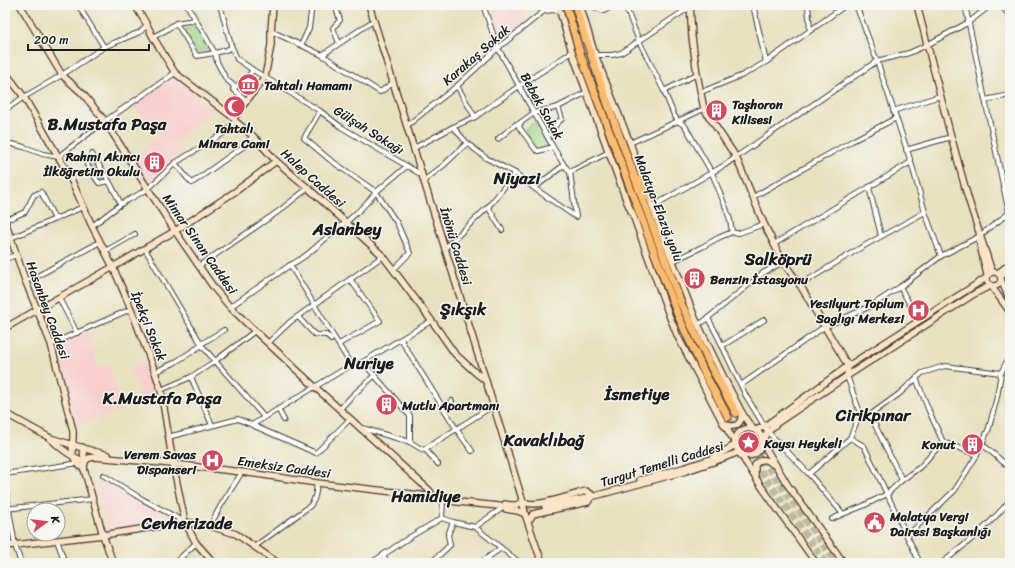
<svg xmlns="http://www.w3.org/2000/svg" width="1015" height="568" font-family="Sriracha,sans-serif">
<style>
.built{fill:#f7d0ce}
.green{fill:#a3d889;stroke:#607a52}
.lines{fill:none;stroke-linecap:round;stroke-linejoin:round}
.secondary-tunnel{stroke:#bfba9e;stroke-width:5.5;stroke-dasharray:5.5 3;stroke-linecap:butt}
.highway-tunnel{stroke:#bfba9e;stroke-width:7;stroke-dasharray:7 3.5;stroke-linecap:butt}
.street-casing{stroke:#3b3a34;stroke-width:6}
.secondary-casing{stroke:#3b3a34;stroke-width:8}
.highway-casing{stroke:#3b3a34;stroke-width:9}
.street{stroke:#fff;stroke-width:4}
.secondary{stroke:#fee4c6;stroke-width:5.5}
.highway{stroke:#fdbc70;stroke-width:7}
.labels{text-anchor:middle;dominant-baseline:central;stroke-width:3;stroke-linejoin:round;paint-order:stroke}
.street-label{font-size:13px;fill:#1c1c1c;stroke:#f6f6f2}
.poi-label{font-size:13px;font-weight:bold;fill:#1c1c1c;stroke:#f6f6f2;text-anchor:start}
.district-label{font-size:17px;font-weight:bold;fill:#1c1c1c;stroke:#f6f6f2}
</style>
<rect width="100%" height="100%" fill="#f6f6f2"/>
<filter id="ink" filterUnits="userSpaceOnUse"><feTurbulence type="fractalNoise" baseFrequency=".025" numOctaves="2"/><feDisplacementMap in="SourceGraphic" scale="8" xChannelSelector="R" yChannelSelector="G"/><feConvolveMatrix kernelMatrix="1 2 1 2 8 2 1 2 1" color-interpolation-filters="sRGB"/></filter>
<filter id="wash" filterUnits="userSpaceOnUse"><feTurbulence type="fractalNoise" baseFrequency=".012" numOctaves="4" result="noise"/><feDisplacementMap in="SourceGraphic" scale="16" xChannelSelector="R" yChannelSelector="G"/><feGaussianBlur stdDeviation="0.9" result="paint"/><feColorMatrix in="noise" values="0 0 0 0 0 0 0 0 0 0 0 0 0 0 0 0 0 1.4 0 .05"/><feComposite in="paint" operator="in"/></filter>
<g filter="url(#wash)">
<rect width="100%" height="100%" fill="#e8e1bf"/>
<!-- built -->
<g class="built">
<path d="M491,5H521L526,22L503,42Z"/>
<path d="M171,78L177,79L211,107L175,144L185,157L175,163L150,184L130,159L159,137L133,105Z"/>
<path d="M88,329L98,368L109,365L123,409L76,427L55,346Z"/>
<path d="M148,362L158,392L140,398L130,367Z"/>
<path d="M101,478L159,513L154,525L109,532L95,485Z"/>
</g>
<!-- green -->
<g class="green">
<path d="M196,24L210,48L197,53L183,31Z"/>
<path d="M535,122L550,148L538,152L525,129Z"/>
<path d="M96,163L106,180L99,182L90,166Z"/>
<circle cx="749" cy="444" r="9"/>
</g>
</g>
<g filter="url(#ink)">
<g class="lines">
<!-- secondary-tunnel -->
<path class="secondary-tunnel" d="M509,507L515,508L545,507"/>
<!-- highway-tunnel -->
<g class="highway-tunnel">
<path d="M736,413L769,469L836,563"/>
<path d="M728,417L763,474L826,563"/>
</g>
<defs>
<g id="street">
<path d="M78,5L104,47"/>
<path d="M187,5L215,53L217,62L226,79L235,87L233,89L247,101"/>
<path d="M220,5L231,45L237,59L253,70L320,111L341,127L422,175"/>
<path d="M335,5L340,20L333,28L339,43"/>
<path d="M483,5L498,48L553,147L564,165L570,172L576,217"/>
<path d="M625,5L639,41L664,91L674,115L678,121L685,126L712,173L726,208L730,220L732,232L734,233H739L764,224"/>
<path d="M753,5L766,62"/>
<path d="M808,5L810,30"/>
<path d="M856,5L877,61L911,162L925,212L941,256L900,287L910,305L921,320"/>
<path d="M1001,5L1010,16"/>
<path d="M594,7L604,11L614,5"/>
<path d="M176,23L197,56C208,54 220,53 231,48V45"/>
<path d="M271,31L322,55L380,92L393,83"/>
<path d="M153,37L166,30L176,23L195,20"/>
<path d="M301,45L309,28L312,5"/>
<path d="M322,55L373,21"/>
<path d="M595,55H612L621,53L690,7"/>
<path d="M5,83L10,78"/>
<path d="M457,86L475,117"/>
<path d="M235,87L245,80L253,70"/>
<path d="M664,91L697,74"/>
<path d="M701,92L743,75L766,62L846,5"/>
<path d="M985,100L1010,95"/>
<path d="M5,110L24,97L62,75L104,47L140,32L147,25"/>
<path d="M320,111L304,138L329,159L376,192L397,223L410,253L393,270"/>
<path d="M893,111L940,96"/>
<path d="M409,124L457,86L498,48L544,11L554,10L560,11"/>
<path d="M453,127L475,117L519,86L572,52"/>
<path d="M548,136L558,122L562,119L558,107L587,92"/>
<path d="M498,139L516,124H520"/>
<path d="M630,143L704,109"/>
<path d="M5,144H12L24,147L43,154L59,157L63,153L105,121L175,73"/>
<path d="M416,147L453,127L467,143L486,158L515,173"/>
<path d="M553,147L538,151L536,150L519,127L520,123L534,113L558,107"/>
<path d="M906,150L951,137"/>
<path d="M175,163L188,179L192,183L244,146L253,136"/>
<path d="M570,172L609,152"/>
<path d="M426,179L444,165L467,143"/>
<path d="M109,181L92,154L87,165L99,183L109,181L121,204"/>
<path d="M869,187L881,236"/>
<path d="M534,188L564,165"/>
<path d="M753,197L852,141L896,118"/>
<path d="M653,206L725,165L736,157L877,61L909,53L927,45L969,22L991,5"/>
<path d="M488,207L494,200L515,173L534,188L576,217"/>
<path d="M5,218H11L25,212L34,195L41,192L55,219"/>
<path d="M92,226L121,204L148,189L175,163L224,133L235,121"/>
<path d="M11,238L83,207"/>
<path d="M774,244L911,162"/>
<path d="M447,246L488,207L502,230"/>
<path d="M145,249L203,347L264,417"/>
<path d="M105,251C115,246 125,240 135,234"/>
<path d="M941,256L978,237L1009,213L965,5"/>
<path d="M5,259L16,255"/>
<path d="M673,261L702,247L718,238L732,232"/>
<path d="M290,265L351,365"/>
<path d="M199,266L279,211L308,188"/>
<path d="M25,280L32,279L100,242"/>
<path d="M800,285L855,251L925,212"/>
<path d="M59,298L77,333"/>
<path d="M230,307L290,265C303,259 314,249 325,239C343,225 362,210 376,192L407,166"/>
<path d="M298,317L314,334C322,337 326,331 331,340"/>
<path d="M708,318L717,335L746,396L768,432L809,474L843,514L863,506L887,494L864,446L850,438"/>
<path d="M698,324L703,322L763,273L783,262"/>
<path d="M401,340L457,430L472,451"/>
<path d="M268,343L290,322L383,256"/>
<path d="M51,344L131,309"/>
<path d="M201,344L224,330"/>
<path d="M339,344L380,321L350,279"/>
<path d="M722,346L764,320"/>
<path d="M361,363L368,368L410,416V442"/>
<path d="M155,372L174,363L202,345"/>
<path d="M191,377L212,425"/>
<path d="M916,378L929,411L943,442"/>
<path d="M741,385L824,327L871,306L900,287"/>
<path d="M161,390L191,377L215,361L255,331"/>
<path d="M443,407L452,401"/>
<path d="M278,409L284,420"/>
<path d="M340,409L351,397L375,375"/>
<path d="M252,425L316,453L350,419"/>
<path d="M362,428L410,442L423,450L425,449L494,405"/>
<path d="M168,437L238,419L252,425L351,365L361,363L431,321"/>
<path d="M982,444L1010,468"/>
<path d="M425,449L438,464"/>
<path d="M5,474L79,463"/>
<path d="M809,474L850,438L860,413L847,376"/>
<path d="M103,475L142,499L185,522"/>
<path d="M902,480L920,467L943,442L977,455"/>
<path d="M5,486L15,545L21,563"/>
<path d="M5,509L93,499"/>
<path d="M442,518L453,522L475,527L520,563"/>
<path d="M832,519L843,514"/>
<path d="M210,526L220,507L242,472"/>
<path d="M475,527L501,509"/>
<path d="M907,536L955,490L977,455L989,428L997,397L1001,373"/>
<path d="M57,540L65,563"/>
<path d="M254,547L310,506C316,499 316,491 317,483"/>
<path d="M383,555L388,563"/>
<path d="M175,563L196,543"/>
<path d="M371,563L410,537L442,518L443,500"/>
<path d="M431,563L450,545L448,535L453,522"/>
<path d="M480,563L501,548"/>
<path d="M920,563L887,494L902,480L870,415L899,394L922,373L945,366L1001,373L1010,355"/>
<path d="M942,563C966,544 990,525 1010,500"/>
</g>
<g id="secondary">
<path d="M20,5L62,75L83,94L105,121L148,189L175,231L214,288L230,307L255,331L315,387L430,491L433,498"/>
<path d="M135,5L147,25L153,37L175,73L234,118"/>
<path d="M273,5L271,31V45L265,77L237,113L234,118L235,121L253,136L276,161L308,188L383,256L434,324L455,354L476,373L485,380"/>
<path d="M369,5L471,332L523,502L525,514L542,563"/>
<path d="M558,5L572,52L627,202L633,215L669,315L678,337L723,423L735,442L737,449L761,486L816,563"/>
<path d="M580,5L595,55L630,143L666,244L695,318L724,378L741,411L747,421L753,429L759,433L761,436L762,442L787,484L844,563"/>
<path d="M690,5L692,37L697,74L704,109L736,157L764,224L783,262L800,285L848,366L847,376"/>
<path d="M917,5L949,129L968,198L992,272"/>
<path d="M5,72L24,97L70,177L92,226L113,267L131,309L155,372L161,390L173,464L185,522L196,543L214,563"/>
<path d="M5,221L25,280L51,344L73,431C74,449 67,457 84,469"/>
<path d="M979,240L987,275"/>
<circle cx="994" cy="279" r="7"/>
<path d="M998,273L1010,264"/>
<path d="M1001,276L1010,270"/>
<path d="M1001,280L1010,300"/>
<path d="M992,287L1010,312"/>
<path d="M5,328L113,267L175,231L236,191L276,161"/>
<path d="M5,413L50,438L93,451L108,455"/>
<path d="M724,423C734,430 743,424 741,412"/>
<path d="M756,430L765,426L848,366L986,278"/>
<path d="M50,438C59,447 72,458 85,461L89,458L95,457L173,464L242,472L317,483L420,495L443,500L458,502L509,507"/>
<path d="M762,440L768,432L777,423L847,376L974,294L990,286"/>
<path d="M735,442C736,432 744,427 753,429"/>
<path d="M82,447L85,461L84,469L103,535L113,563"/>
<path d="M739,452C750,459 760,455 762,442"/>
<path d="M755,476V465C762,457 766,459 774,465"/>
<path d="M640,480L683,468L711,459L735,445"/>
<path d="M527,503C539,507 572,495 586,491L591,494"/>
<path d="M505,504C512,505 519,507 522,500"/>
<path d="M545,507L591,497L686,471L713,462L739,452"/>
<path d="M506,509L518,511L525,514"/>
<path d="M530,519L533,514L537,513L588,502L591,497"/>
<path d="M5,546L103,535L185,522L210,526L236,534L278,563"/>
</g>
<g id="highway">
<path d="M566,5L580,53L662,273L677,313L705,374L728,417"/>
<path d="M575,5L582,28L607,102L681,303L711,367L736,413"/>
<path d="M639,180L650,197"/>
</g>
</defs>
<!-- street casing -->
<use href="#street" class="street-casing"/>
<!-- secondary casing -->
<use href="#secondary" class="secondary-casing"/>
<!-- highway casing -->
<use href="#highway" class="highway-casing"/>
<!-- street -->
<use href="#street" class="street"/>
<!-- secondary -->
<use href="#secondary" class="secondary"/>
<!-- highway -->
<use href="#highway" class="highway"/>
</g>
</g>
<!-- icons -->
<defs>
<symbol id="museum-disc" viewBox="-11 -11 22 22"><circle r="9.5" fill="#d1495b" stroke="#f6f6f2"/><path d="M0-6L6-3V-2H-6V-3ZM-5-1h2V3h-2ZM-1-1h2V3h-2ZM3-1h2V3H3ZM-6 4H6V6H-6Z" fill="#fff"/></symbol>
<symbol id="mosque-disc" viewBox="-11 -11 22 22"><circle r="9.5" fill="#d1495b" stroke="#f6f6f2"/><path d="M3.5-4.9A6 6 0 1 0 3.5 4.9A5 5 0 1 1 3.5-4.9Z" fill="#fff"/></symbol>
<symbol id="building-disc" viewBox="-11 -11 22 22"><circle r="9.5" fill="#d1495b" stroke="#f6f6f2"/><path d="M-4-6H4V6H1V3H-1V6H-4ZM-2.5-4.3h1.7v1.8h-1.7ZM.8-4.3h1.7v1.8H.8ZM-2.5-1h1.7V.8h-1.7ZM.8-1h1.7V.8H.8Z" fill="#fff"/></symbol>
<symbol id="hospital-disc" viewBox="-11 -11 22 22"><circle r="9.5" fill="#d1495b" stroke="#f6f6f2"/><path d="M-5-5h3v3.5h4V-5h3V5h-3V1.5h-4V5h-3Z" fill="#fff"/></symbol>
<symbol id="sight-disc" viewBox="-11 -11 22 22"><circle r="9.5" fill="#d1495b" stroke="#f6f6f2"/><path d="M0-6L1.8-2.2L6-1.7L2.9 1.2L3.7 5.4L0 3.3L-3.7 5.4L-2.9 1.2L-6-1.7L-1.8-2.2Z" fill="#fff"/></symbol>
<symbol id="civic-disc" viewBox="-11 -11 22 22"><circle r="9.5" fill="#d1495b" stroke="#f6f6f2"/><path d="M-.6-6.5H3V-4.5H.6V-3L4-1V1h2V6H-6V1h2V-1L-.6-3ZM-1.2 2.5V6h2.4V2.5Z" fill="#fff"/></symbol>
</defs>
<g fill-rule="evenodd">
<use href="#museum-disc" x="236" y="72" width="25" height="25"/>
<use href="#mosque-disc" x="222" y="94" width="25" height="25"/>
<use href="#building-disc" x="704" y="98" width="25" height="25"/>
<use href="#building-disc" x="142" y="150" width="25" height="25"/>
<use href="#building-disc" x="682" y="266" width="25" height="25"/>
<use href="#hospital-disc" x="906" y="298" width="25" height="25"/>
<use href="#building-disc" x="374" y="392" width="25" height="25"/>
<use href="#sight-disc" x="736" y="430" width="25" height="25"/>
<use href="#building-disc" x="960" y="432" width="25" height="25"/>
<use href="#hospital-disc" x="200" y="448" width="25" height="25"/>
<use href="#civic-disc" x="862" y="510" width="25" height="25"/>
</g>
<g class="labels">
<!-- street labels -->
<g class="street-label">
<text transform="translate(476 55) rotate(-41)">Karakaş Sokak</text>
<text transform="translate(542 106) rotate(61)">Bebek Sokak</text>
<text transform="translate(369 130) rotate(32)">Gülşah Sokağı</text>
<text transform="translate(313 178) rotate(42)">Halep Caddesi</text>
<text transform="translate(659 208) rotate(69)">Malatya-Elazığ yolu</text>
<text transform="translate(200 244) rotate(55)">Mimar Sinan Caddesi</text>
<text transform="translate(456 246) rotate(73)">İnönü Caddesi</text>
<text transform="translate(48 310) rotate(70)">Hasanbey Caddesi</text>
<text transform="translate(149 326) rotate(68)">İpekçi Sokak</text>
<text transform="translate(662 464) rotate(-17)">Turgut Temelli Caddesi</text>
<text transform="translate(284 467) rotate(8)">Emeksiz Caddesi</text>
</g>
<!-- poi labels -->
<g class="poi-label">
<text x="264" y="85">Tahtalı Hamamı</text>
<text x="732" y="104">Taşhoron<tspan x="732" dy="15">Kilisesi</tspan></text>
<text x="234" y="128" text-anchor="middle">Tahtalı<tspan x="234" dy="15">Minare Cami</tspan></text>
<text x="140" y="156" text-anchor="end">Rahmi Akıncı<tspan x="140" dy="15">İlköğretim Okulu</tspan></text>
<text x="710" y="279">Benzin İstasyonu</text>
<text x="904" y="303" text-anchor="end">Yesilyurt Toplum<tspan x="904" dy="15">Saglıgı Merkezi</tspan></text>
<text x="402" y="405">Mutlu Apartmanı</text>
<text x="764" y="443">Kaysı Heykeli</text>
<text x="956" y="444" text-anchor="end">Konut</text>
<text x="196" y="454" text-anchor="end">Verem Savas<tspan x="196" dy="15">Dispanseri</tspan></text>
<text x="890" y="516">Malatya Vergi<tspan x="890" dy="15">Dairesi Başkanlığı</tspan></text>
</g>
<!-- district labels -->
<g class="district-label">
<text x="107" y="124">B.Mustafa Paşa</text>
<text x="517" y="178">Niyazi</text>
<text x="347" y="229">Aslanbey</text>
<text x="778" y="259">Salköprü</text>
<text x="463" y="309">Şıkşık</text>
<text x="369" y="363">Nuriye</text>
<text x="637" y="394">İsmetiye</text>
<text x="162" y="398">K.Mustafa Paşa</text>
<text x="873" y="415">Cirikpınar</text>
<text x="544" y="440">Kavaklıbağ</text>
<text x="426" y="496">Hamidiye</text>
<text x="187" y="523">Cevherizade</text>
</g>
</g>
<!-- margin -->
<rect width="1015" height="568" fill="none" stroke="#f6f6f2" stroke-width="20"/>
<!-- north arrow -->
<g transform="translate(46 522) rotate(75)"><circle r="19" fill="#f6f6f2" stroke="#9f9f9c"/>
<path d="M0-3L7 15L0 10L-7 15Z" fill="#d1495b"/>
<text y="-6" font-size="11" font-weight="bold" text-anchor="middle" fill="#1c1c1c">K</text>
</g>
<!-- scale -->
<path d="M28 44v6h121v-6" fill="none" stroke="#1c1c1c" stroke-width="2"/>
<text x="34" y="44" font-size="12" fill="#1c1c1c" stroke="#f6f6f2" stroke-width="3" paint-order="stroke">200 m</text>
</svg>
